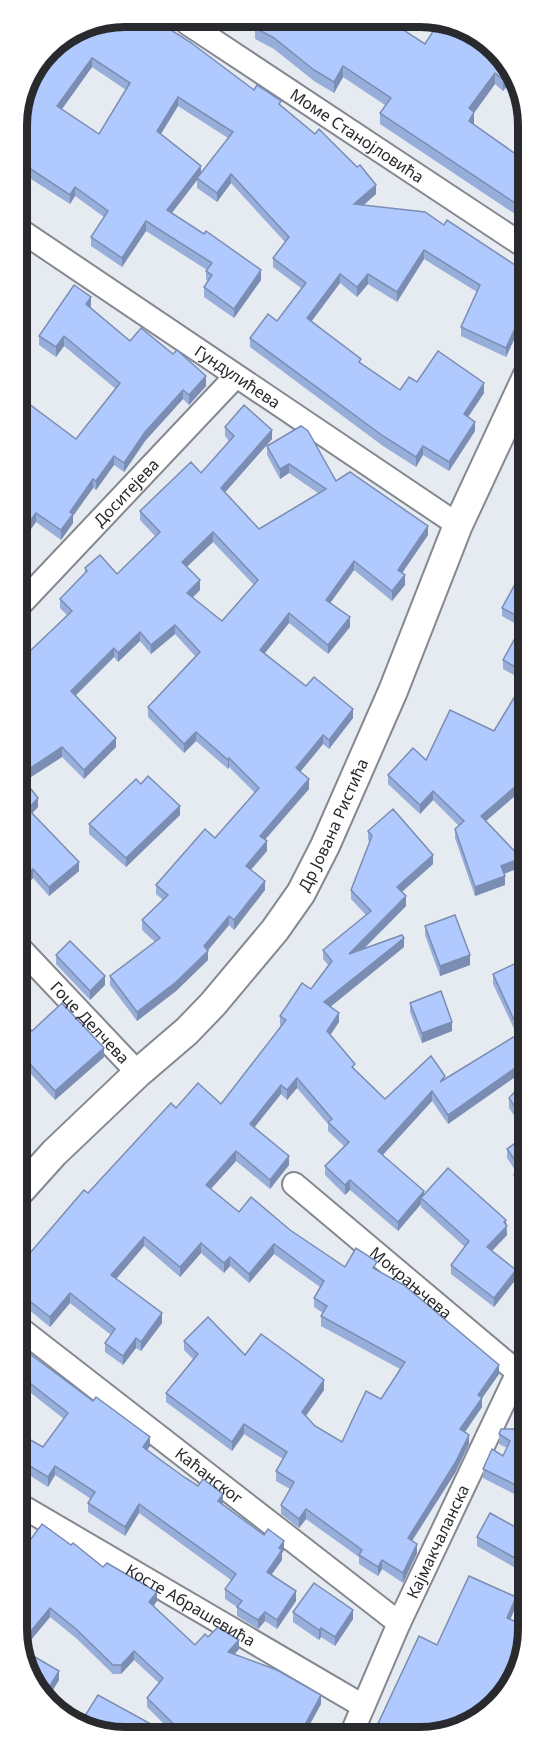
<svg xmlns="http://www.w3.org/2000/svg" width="545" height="1754" font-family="'Noto Sans',sans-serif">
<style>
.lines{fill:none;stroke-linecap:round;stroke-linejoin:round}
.minor-casing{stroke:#85888f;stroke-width:26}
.tertiary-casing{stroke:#85888f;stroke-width:32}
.path{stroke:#8a8d92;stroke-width:4;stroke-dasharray:3 3;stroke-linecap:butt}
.minor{stroke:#fff;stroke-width:22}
.tertiary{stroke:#fff;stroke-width:28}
.wall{fill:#97adda;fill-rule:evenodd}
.shaded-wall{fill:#7b8db2}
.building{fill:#b0c9fe;stroke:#7b8db2;stroke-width:1.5;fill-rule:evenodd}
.labels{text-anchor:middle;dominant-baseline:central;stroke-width:4.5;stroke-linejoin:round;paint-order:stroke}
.street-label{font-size:16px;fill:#292a2d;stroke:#fff}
.rim{fill:none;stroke:#292a2d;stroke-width:8}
</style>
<rect width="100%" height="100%" fill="#e6eaf1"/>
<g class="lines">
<defs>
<g id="minor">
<path id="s1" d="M187,23L527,248"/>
<path id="s2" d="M17,228L458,525"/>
<path id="s3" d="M17,608L236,376"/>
<path id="s4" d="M18,946L138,1073"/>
<path id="s5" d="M294,1184L528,1381"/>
<path id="s6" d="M18,1327L399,1623"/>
<path id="s7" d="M18,1504L363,1706"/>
<path id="s8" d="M351,1735L399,1623L528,1351"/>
</g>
<g id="tertiary">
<path id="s9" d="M18,1193L54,1153L138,1073L187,1031L213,1004L275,930L301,893L325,846L393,691L458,525L527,377"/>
</g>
</defs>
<!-- minor casing -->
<use href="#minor" class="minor-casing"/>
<!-- tertiary casing -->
<use href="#tertiary" class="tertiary-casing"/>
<!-- path -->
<path class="path" d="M516,353L527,330"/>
<!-- minor -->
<use href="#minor" class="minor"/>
<!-- tertiary -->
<use href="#tertiary" class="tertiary"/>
</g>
<!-- wall -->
<g class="wall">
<path d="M255,28L486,50L497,49L513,79L503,91L495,84L474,113L473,124L527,162V222L380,124V113L385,105L343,77L334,93L314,81L274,49L255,39Z"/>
<path d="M49,48L254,90L281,106L376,194L364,205L444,225L527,273V303L521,312L522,322L506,357L461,336V327L477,292L424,259L397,302L368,284L357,297L340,283L312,321L361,363L400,390L417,382L484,393L468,417L475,431L449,471L423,455L416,467L383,446L250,347V338L277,321L301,288L273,267V258L285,242L231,183L217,202L197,188V180L172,213L261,280L234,318L204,297V287L208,281L206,280V271L207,270L146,231L122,267L91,246V237L104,217L75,196L70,204L17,170V118ZM92,67L126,90L99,134L62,109ZM178,106L228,138L201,174L161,134Z"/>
<path d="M91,306L90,308L130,341L206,386L189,405L183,399L145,441L124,472L114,465L96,490L93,488L73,516V523L61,540L36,522L17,548V395L76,439L116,389L64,346L56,357L39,345V336Z"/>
<path d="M225,427L272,439L225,492L259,529L318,493L289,473L280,479L267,455V446L336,481L428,535L402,573L405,585L392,601L354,570L330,603L350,627L328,654L289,623L265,653L306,686L353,718L329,749L323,744L300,772L309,789L265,840L267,851L251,870L265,890L234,930L229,925L208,950V960L176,991L137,1021L110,985V976L155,942L142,930V920L163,900L156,894V885L215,838L255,793L229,767L228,769L196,741L184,753L148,717V707L195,656L175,634L151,654L140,641L118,662L114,657L76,695L116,747L84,779L62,757L25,781L38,807L32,813L79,871L49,896L33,878L27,884L18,873L17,650L30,651L67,615L60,608V599L85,573V568L117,574L155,536L140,520V511L201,473L229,441L225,436ZM213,542L254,585L222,621L192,598L200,590L187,567Z"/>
<path d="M527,508V527L523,525V516Z"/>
<path d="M527,537V802L516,795L486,821L521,867L504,874L505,885L475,896L455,838V829L459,826L433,800L420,814L388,784V775L426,760L494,731L523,682V680L503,669V660L521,627L502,616V608L517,580L515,579V570L517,566H516V557Z"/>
<path d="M141,784L180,815L126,867L89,834V824Z"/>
<path d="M368,831L433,864L402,892L406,906L364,949L404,947L330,1007L339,1022L330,1035L355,1069L385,1099L445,1079L517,1035L493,984V974L525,959L528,1068L448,1124L432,1101L383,1155L424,1194L506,1225L507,1235L492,1251L516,1279L494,1307L451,1274V1265L465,1247L421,1207V1204L398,1231L350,1190L345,1195L325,1175V1166L344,1146L328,1131V1124L297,1088L287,1100L281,1094L254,1127L289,1165L270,1189L236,1161L211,1189L239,1212L290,1230L345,1267L377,1270L499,1374L482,1398V1407L465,1432L469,1444L455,1473L412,1541L417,1553L403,1583L382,1569L378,1576L359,1564V1557L306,1519L299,1528L281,1514V1505L290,1489L276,1481V1471L283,1459L244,1434L232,1451L166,1402V1393L193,1359L184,1350V1341L245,1355L324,1390L306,1416L315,1426L342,1442L381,1399L400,1369L321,1326V1316L323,1313L314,1307V1298L320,1287L274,1254L249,1283L230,1266L224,1273L201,1253L180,1277L144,1246L116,1279L162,1323L141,1351L136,1348L123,1365L105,1352V1343L111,1335L70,1303L50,1327L22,1304L18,1267L88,1193L176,1108L221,1104L281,1026L280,1025V1016L311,989L328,965L323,959V950L366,915L351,899V890L370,842L368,840Z"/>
<path d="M425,926L470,965L440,976L425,935Z"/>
<path d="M56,955L105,985L90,1000L56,964Z"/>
<path d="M410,1003L452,1031L422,1043L410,1012Z"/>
<path d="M18,1016L32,1031L104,1057L55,1100L18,1060Z"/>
<path d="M528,1077V1204L514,1184V1175L517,1173L507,1158V1149L527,1135L509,1108V1098Z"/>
<path d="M18,1345L150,1446L147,1450L184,1477L223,1503L222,1504L284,1550L282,1553V1560L271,1575L296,1601L277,1629L265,1621L258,1629L237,1616V1607L225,1599V1589L231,1580L139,1513L125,1536L88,1512V1503L91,1499L55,1475L48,1487L18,1468V1433L43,1447L64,1419L31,1393Z"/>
<path d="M520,1428H528V1501L483,1478V1469L503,1456L507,1448L499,1444V1434Z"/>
<path d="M18,1530L31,1539L103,1567L157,1601L154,1606L195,1645L208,1637L239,1649L235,1654L321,1704L304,1735H175L147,1707V1698L159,1683L134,1660L121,1674H113L76,1638L50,1617L26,1646L19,1639Z"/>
<path d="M528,1534V1575L477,1546V1537Z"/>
<path d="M516,1606L510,1620L441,1735H376V1728L437,1645Z"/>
<path d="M293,1612L353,1619L335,1646L321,1637L319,1640L293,1622Z"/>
</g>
<!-- shaded-wall -->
<g class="shaded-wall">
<path d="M92,58V67L57,116V106Z"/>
<path d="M343,66V77L334,93V82Z"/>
<path d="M509,72L513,79L503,91V80Z"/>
<path d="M495,73V84L474,113V123L469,132V108Z"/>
<path d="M178,97V106L157,140V131Z"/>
<path d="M201,166V175L167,219V210Z"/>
<path d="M231,174V183L217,202V193Z"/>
<path d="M376,185V194L354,213V204Z"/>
<path d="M75,187V196L70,204V195Z"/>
<path d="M146,221V231L122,267V258Z"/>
<path d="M424,250V259L397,302V292Z"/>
<path d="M261,270V280L234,318V309Z"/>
<path d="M340,274V283L307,327V318Z"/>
<path d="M368,274V284L357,297V287Z"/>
<path d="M527,294V303L516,320V310Z"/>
<path d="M91,297V306L86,314V304Z"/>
<path d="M522,313V322L506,357V348Z"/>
<path d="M64,336V346L56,357V347Z"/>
<path d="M206,376V386L189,405V395Z"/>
<path d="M484,383V393L464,423V414Z"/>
<path d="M183,390V399L145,441L124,472V463L145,432Z"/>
<path d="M475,422V431L449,471V462Z"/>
<path d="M272,430V439L221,497V488Z"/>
<path d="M423,446V455L416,467V457Z"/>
<path d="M114,456V465L96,490V481Z"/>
<path d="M289,464V473L280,479V469Z"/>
<path d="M93,479V488L73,516V523L61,540V530L70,512Z"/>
<path d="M36,513V522L17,548V539Z"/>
<path d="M428,526V535L398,579V570Z"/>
<path d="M213,532V542L182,571V562Z"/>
<path d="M354,561V570L326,609V600Z"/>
<path d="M405,575V585L392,601V591Z"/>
<path d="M200,580V590L187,603V593Z"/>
<path d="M289,613V623L260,659V650Z"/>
<path d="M350,617V627L328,654V645Z"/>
<path d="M175,625V634L151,654V645Z"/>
<path d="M140,632V641L118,662V653Z"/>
<path d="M114,648V657L71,700V691Z"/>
<path d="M353,709V718L329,749V740Z"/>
<path d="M196,732V741L184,753V744Z"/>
<path d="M323,735V744L296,777V768Z"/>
<path d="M116,738V747L84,779V770Z"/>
<path d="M62,747V757L20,784V775Z"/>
<path d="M229,758V767L228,769V760Z"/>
<path d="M309,779V789L260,845V836Z"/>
<path d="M516,786V795L481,825V816Z"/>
<path d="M433,791V800L420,814V805Z"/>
<path d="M38,798V807L28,818V809Z"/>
<path d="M180,806V815L126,867V858Z"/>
<path d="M267,841V851L246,875V866Z"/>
<path d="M433,855V864L397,896V887Z"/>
<path d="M521,858V867L501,875V866Z"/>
<path d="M79,862V871L49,896V887Z"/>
<path d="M33,869V878L27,884V874Z"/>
<path d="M505,876V885L475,896V887Z"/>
<path d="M265,881V890L234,930V920Z"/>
<path d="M406,896V906L349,963V954Z"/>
<path d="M229,916V925L204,955L208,951V960L176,991L137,1021V1012L204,946Z"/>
<path d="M404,938V947L324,1012V1002Z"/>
<path d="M470,955V965L440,976V966Z"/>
<path d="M105,976V985L90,1000V991Z"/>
<path d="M23,979V988L18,993V984Z"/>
<path d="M339,1013V1022L327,1040V1031Z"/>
<path d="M452,1022V1031L422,1043V1033Z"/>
<path d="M104,1048V1057L55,1100V1091Z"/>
<path d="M528,1059V1068L448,1124V1115Z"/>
<path d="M297,1078V1088L287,1100V1090Z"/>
<path d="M281,1085V1094L250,1133V1124Z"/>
<path d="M432,1091V1101L378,1160V1151Z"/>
<path d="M28,1120V1129L18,1138V1129Z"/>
<path d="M236,1151V1161L206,1194V1185Z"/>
<path d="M289,1156V1165L270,1189V1180Z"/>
<path d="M350,1180V1190L345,1195V1185Z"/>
<path d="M424,1191V1200L421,1198V1204L398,1231V1222Z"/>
<path d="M506,1220L507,1235L487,1256V1247L504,1222Z"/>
<path d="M144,1237V1246L111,1285V1275Z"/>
<path d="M201,1243V1253L180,1277V1267Z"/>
<path d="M274,1244V1254L249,1283V1274Z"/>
<path d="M230,1257V1266L224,1273V1263Z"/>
<path d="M516,1270V1279L494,1307V1298Z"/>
<path d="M70,1293V1303L50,1327V1317Z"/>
<path d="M22,1295V1304L18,1308V1299Z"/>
<path d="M162,1313V1323L141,1351V1342Z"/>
<path d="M136,1338V1348L123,1365V1356Z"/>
<path d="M499,1365V1374L478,1404V1395Z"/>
<path d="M324,1380V1390L302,1421V1412Z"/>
<path d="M31,1384V1393L18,1411V1402Z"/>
<path d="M482,1398V1407L460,1439V1429Z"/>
<path d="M244,1424V1434L232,1451V1442Z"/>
<path d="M469,1435V1444L455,1473L408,1547V1538Z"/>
<path d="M150,1437V1446L143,1456V1447Z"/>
<path d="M55,1466V1475L48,1487V1477Z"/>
<path d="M223,1494V1503L218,1510V1501Z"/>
<path d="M139,1504V1513L125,1536V1527Z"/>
<path d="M306,1509V1519L299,1528V1519Z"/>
<path d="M284,1541V1550L282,1553V1560L267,1581V1572L279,1548Z"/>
<path d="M417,1544V1553L403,1583V1573Z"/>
<path d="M382,1560V1569L378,1576V1567Z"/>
<path d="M296,1591V1601L277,1629V1620Z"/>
<path d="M157,1592V1601L149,1611V1602Z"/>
<path d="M516,1597V1606L507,1627V1618Z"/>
<path d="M50,1608V1617L26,1646V1637Z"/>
<path d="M353,1610V1619L335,1646V1637Z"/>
<path d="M265,1612V1621L258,1629V1620Z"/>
<path d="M321,1628V1637L319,1640V1630Z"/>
<path d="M239,1640V1649L228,1661V1652Z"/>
<path d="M134,1651V1660L121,1674V1665Z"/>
<path d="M59,1671V1680L46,1702L44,1696Z"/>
<path d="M321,1695V1704L304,1735H300V1734Z"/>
</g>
<!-- building -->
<g class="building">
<path d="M441,19L486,50L491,45L497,49L509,72L503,80L495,73L469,108L474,112L469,121L527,162V211L380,113L391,98L343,66L334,82L314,70L274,38L255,28L259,22L388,20L425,44Z"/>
<path d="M160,23L190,42L254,90L257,85L281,101L279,104L315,134L319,129L357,167L360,165L376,185L354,204L425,212L444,225L447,220L527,273V294L516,310L522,313L506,348L461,327L480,285L424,250L397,292L368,274L357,287L340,274L307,318L361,359L359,362L400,390L409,377L417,382L438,351L484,383L464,414L475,422L449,462L423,446L416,457L383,436L250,338L268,314L277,321L306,283L273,258L289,237L231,174L217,193L197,178L233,132L178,97L157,131L201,166L167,210L204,234L206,231L261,270L234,309L204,287L212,275L206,271L212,263L146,221L122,258L91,237L108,211L75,187L70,195L17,160V118L49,48L84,25ZM92,58L130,83L99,134L57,106Z"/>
<path d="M74,285L91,297L86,304L130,341L141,328L173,354L177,350L206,376L189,395L183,390L145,432L124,463L114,456L96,481L93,479L70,512L73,514L61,530L36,513L17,539V427L18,425H17V395L76,439L120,383L64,336L56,347L39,336Z"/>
<path d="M244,405L272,430L221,488L259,529L326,489L289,464L280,469L267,446L301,426L308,431L336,481L350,472L428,526L398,570L405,575L392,591L354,561L326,600L350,617L328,645L289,613L260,650L306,686L314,677L353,709L329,740L323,735L296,768L309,779L260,836L267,841L246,866L265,881L234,920L229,916L204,946L208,951L176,982L137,1012L110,976L160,938L142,920L168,895L156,885L205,829L215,838L259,788L229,758L228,760L196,732L184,744L148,707L200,652L175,625L151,645L140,632L118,653L114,648L71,691L116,738L84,770L62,747L20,775L38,798L28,809L79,862L49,887L33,869L27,874L18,863L17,650L24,644L30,651L72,611L60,599L87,571L85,568L100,555L117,574L160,532L140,511L191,462L201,473L234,436L225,427ZM213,532L258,580L222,621L187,593L200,580L182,562Z"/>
<path d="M527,508V518L523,516Z"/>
<path d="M527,537V793L516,786L481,816L521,858L501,866L505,876L475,887L455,829L464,821L433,791L420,805L388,775L413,748L426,760L450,710L494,731L526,678L523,677L526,673L503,660L525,620L502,608L521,573L515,570L521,559L516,557Z"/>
<path d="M148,776L180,806L126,858L89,824L136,779L141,784Z"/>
<path d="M393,809L433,855L397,887L406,896L349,954L402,935L404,938L324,1002L339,1013L327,1031L355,1064L352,1067L385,1099L431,1056L445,1076L440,1082L520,1033L493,974L525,959L527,963L528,1059L448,1115L432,1091L378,1151L424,1191L398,1222L350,1180L345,1185L325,1166L349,1142L328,1122L332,1119L297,1078L287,1090L281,1085L250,1124L289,1156L270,1180L236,1151L206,1185L239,1212L251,1197L290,1230L345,1267L356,1248L373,1259L377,1262L373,1268L404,1285L499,1365L478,1395L482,1398L460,1429L469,1435L455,1463L408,1538L417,1544L403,1573L382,1560L378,1567L359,1555L362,1550L306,1509L299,1519L281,1505L294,1482L276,1471L287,1452L244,1424L232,1442L166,1393L198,1354L184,1341L208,1317L245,1355L261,1334L324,1380L302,1412L315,1426L342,1442L366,1391L381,1399L405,1362L321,1316L327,1306L314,1298L324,1281L274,1244L249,1274L230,1257L224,1263L201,1243L180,1267L144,1237L111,1275L162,1313L141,1342L136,1338L123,1356L105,1343L115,1329L70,1293L50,1317L22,1295L18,1299V1267L84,1190L88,1193L171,1103L176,1108L198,1083L221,1104L286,1020L280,1016L302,983L311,989L332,961L323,950L371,911L351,890L372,836L368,831Z"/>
<path d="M455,915L470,955L440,966L425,926Z"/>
<path d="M70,941L105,976L90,991L56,955Z"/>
<path d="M18,975L23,979L18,984Z"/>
<path d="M441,991L452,1022L422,1033L410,1003Z"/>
<path d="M62,1003L104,1048L55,1091L18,1051V1016L32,1031Z"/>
<path d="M528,1077V1126L509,1098Z"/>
<path d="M18,1109L28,1120L18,1129Z"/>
<path d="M528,1134V1195L514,1175L522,1170L507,1149Z"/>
<path d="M448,1168L506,1220L504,1222L507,1226L487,1247L516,1270L494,1298L451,1265L469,1241L421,1198Z"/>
<path d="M18,1345L93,1401L96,1397L150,1437L143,1447L184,1477L198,1486L203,1479L223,1494L218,1501L264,1535L268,1529L284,1541L279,1548L282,1550L267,1572L296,1591L277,1620L265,1612L258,1620L237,1607L242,1601L225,1589L236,1574L139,1504L125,1527L88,1503L95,1492L55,1466L48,1477L18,1459V1433L43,1447L68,1413L31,1384L18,1402Z"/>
<path d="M518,1425L520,1428H528V1467L526,1470L528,1472V1491L483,1469L492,1449L503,1456L510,1441L499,1434L501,1429H516Z"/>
<path d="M490,1513L528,1534V1565L477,1537Z"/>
<path d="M42,1524L71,1545L73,1543L103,1567L107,1563L157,1592L149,1602L195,1645L205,1634L208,1637L218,1627L239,1640L228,1652L277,1670L321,1695L300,1734L302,1735H185L147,1698L163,1678L134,1651L121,1665H113L76,1629L50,1608L26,1637L19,1630L18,1530L31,1539Z"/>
<path d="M469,1576L516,1597L507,1618L528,1627V1636L502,1700L441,1735H390L376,1728L419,1636L437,1645Z"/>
<path d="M314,1583L353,1610L335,1637L321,1628L319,1630L293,1612Z"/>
<path d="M23,1650L59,1671L44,1696L83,1719L98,1695L160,1729L156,1735H104L48,1705L21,1654Z"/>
</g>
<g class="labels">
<!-- street labels -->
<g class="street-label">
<text stroke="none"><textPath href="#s1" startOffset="204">Моме Станојловића</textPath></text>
<text stroke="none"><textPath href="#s2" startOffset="266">Гундулићева</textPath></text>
<text stroke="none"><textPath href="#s3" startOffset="159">Доситејева</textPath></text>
<text stroke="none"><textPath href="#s9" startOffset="489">Др Јована Ристића</textPath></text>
<text stroke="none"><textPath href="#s4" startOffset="105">Гоце Делчева</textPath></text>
<text stroke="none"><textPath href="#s5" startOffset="153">Мокрањчева</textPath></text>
<text stroke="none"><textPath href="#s6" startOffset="242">Каћанског</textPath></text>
<text stroke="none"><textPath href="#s8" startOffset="212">Кајмакчаланска</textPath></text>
<text stroke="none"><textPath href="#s7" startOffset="200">Косте Абрашевића</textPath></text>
</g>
</g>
<!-- crop -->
<path d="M0 0H545V1754H0ZM125 27H420A98 98 0 0 1 518 125V1629A98 98 0 0 1 420 1727H125A98 98 0 0 1 27 1629V125A98 98 0 0 1 125 27Z" fill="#fff" fill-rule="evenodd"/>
<path class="rim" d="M125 27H420A98 98 0 0 1 518 125V1629A98 98 0 0 1 420 1727H125A98 98 0 0 1 27 1629V125A98 98 0 0 1 125 27Z"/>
</svg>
